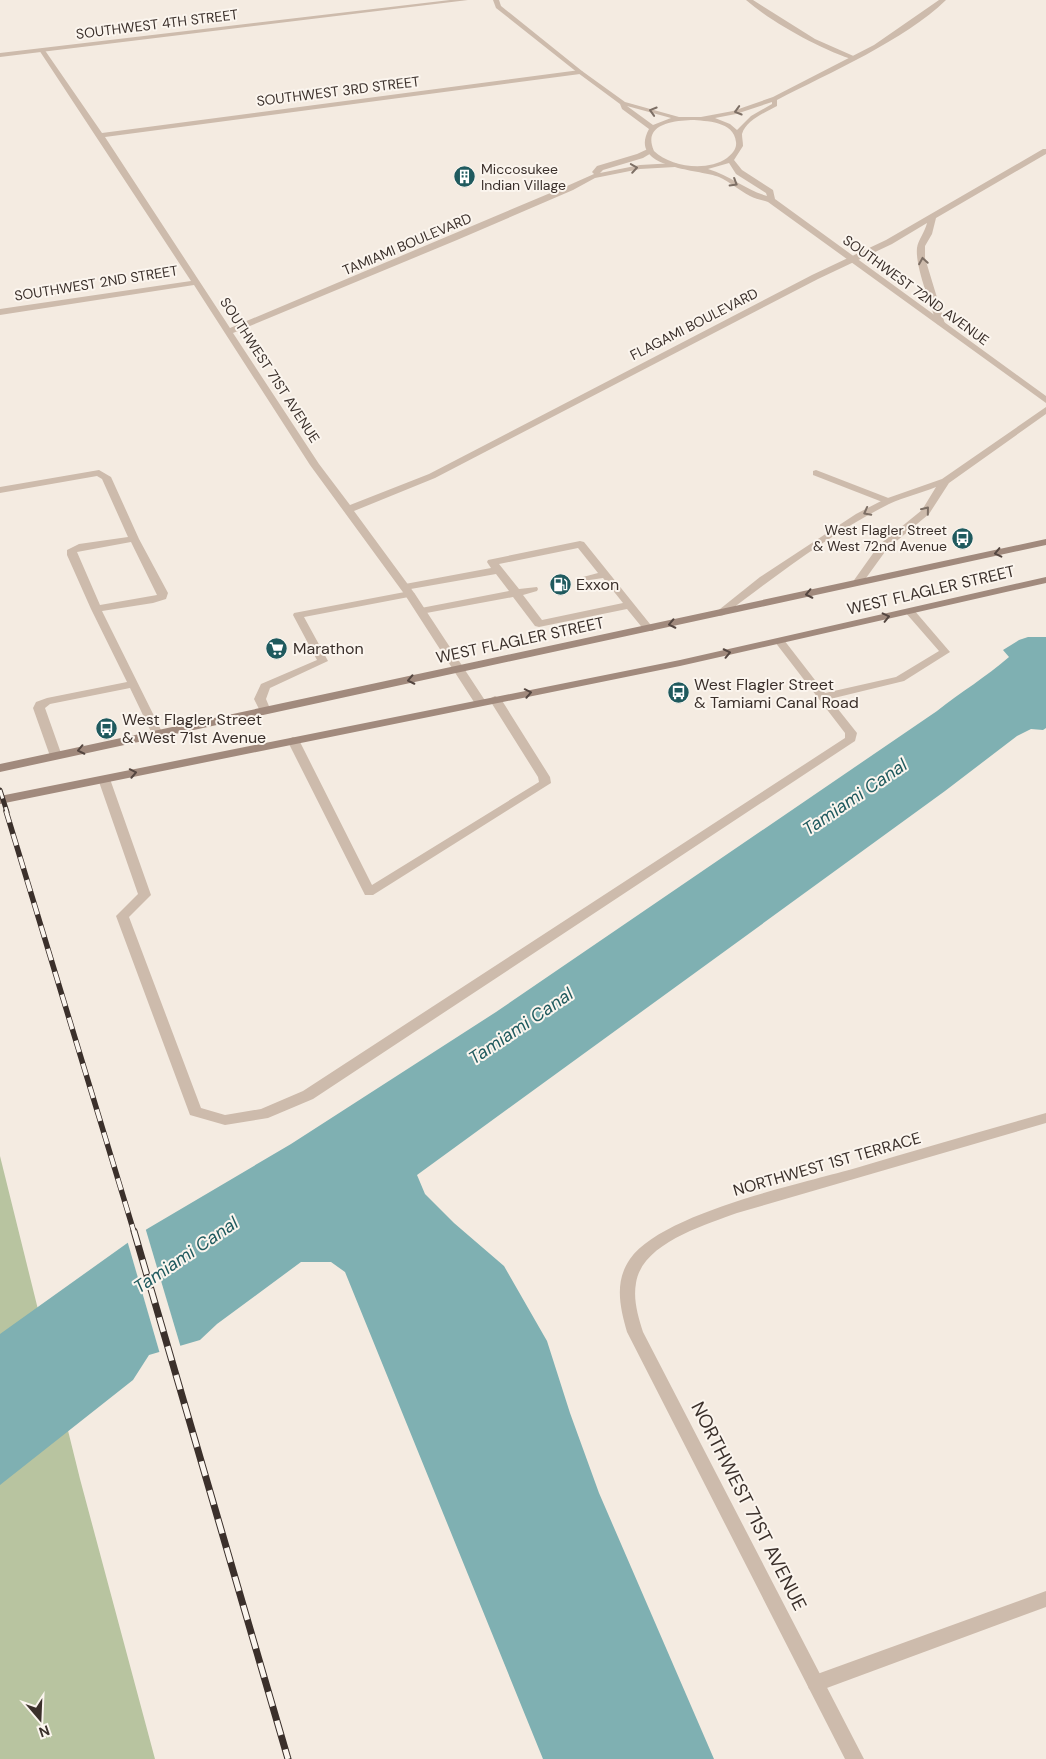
<svg xmlns="http://www.w3.org/2000/svg" width="1046" height="1759" font-family="'DM Sans',sans-serif">
<style>
.green{fill:#b8c4a0}
.water{fill:#7fb0b2}
.pier{fill:#f4ebe1}
.lines{fill:none;stroke-linecap:round;stroke-linejoin:round}
.service{fill:#cdbbac;fill-rule:evenodd}
.minor{fill:#cdbbac;fill-rule:evenodd}
.tertiary{fill:#cdbbac;fill-rule:evenodd}
.secondary{fill:#a18a7d;fill-rule:evenodd}
.rail-far2-casing{stroke:#3b302b;stroke-width:5}
.rail-far1-casing{stroke:#3b302b;stroke-width:5.5}
.rail-casing{stroke:#3b302b;stroke-width:7}
.rail-far2{stroke:#fbf5ee;stroke-width:3;stroke-dasharray:9;stroke-linecap:butt}
.rail-far1{stroke:#fbf5ee;stroke-width:4;stroke-dasharray:12;stroke-linecap:butt}
.rail{stroke:#fbf5ee;stroke-width:5;stroke-dasharray:15;stroke-linecap:butt}
.oneway{stroke:#7d6f65}
.oneway2{stroke:#544640}
.labels{text-anchor:middle;dominant-baseline:central;stroke-width:4;stroke-linejoin:round;paint-order:stroke}
.far-street-label{font-size:14px;fill:#3b302b;stroke:#fbf5ee}
.far-poi-label{font-size:14px;fill:#3b302b;stroke:#fbf5ee;text-anchor:start}
.poi-label{font-size:16px;fill:#3b302b;stroke:#fbf5ee;text-anchor:start}
.street-label{font-size:16px;fill:#3b302b;stroke:#fbf5ee}
.water-label{font-size:18px;font-style:italic;fill:#1f5a5e;stroke:#fbf5ee}
.near-street-label{font-size:19px;fill:#3b302b;stroke:#fbf5ee}
</style>
<rect width="100%" height="100%" fill="#f4ebe1"/>
<!-- green -->
<path class="green" d="M0,1156L80,1479L155,1759H0Z"/>
<!-- water -->
<path class="water" d="M1028,637H1046V728L1043,730L1031,729L1017,736L945,791L417,1175L425,1194L454,1223L504,1266L547,1341L570,1413L599,1493L714,1759H543L345,1272L331,1262H301L217,1324L200,1340L149,1355L133,1380L0,1485V1334L147,1229L291,1144L496,1012L937,711C961,692 986,677 1009,657L1003,650L1019,640Z"/>
<!-- pier -->
<path class="pier" d="M145,1227L181,1348L160,1354L127,1240Z"/>
<g class="lines">
<!-- service -->
<g class="service">
<path d="M99,470L111,477L139,539L168,593L166,599L153,603L102,611L163,734L161,736H153L130,688L50,704L45,708L62,756L56,759L50,756L33,708L36,702L47,698L127,682L91,609L67,555V550L79,544L128,537L102,479L97,476L0,493V487ZM131,542L157,595L100,605L77,552Z"/>
<path d="M816,470L891,499L893,501L888,504L885,503L813,475V471Z"/>
<path d="M580,541L584,542L654,629L653,631H645L627,609L539,627L535,626L513,597L421,614L416,611L421,608L509,591L496,574L405,590L400,587L405,584L491,568L487,562L488,560ZM578,548L598,573L583,577L582,579L583,581L603,578L623,603L542,620L523,595L537,591L538,589L537,587L519,589L499,564Z"/>
<path d="M410,591L415,594L414,596L304,617L328,661L270,688L266,699L271,711L265,714L261,713L254,699L261,684L317,660L293,615L294,613Z"/>
<path d="M910,609L914,610L950,652L904,681L830,699L857,733L855,741L313,1099L268,1118L225,1125L190,1115L116,916L138,894L98,779L100,777H108L110,779L151,895L129,917L201,1108L225,1115L261,1109L303,1091L845,738V733L775,642L776,640H784L825,693L896,677L939,651L905,612Z"/>
<path d="M495,696L501,699L550,777L551,783L373,895H365L287,740L293,737L299,740L372,885L539,782L538,777L489,699Z"/>
<path d="M1046,1591V1607L816,1692L809,1689L807,1683L809,1677Z"/>
</g>
<!-- minor -->
<g class="minor">
<path d="M746,0H753L815,39L858,58L855,60C823,51 771,22 746,0Z"/>
<path d="M40,49H44L102,133L580,70L583,72L580,74L105,137L230,328L567,186L594,174L592,172L597,166L637,154L650,148H653V152L643,158L603,170L600,173L640,165L675,163L679,165L675,167L640,169L595,178L573,190L457,240L233,333L319,464L350,505L429,474L812,275L886,240L1043,149H1046V154L936,218L932,234L925,246V258L945,324L944,326L937,324C931,305 915,267 917,248C918,240 925,232 927,223L892,244L818,279L435,478L354,511L415,594L486,702L480,705L474,702L405,595L310,465L194,285L0,315V309L191,281L39,50Z"/>
<path d="M1046,407V414L949,483L929,514L887,549L861,585H853L852,583L879,545L922,510L936,487C921,493 904,497 889,504C833,532 774,577 724,615L720,616L715,613L760,577L856,514L885,499L942,479Z"/>
<path d="M1046,1113V1123L737,1213C705,1225 642,1243 636,1283C633,1300 638,1316 643,1332L864,1759H845L627,1332C620,1307 614,1282 630,1259C662,1213 800,1184 856,1168C919,1149 983,1131 1046,1113Z"/>
</g>
<!-- tertiary -->
<g class="tertiary">
<path d="M450,0H468L0,57V53Z"/>
<path d="M493,0H499L501,6L582,71L625,102L679,117H701L733,111L773,97L874,45L939,0H946C905,40 829,73 777,100V106C766,112 746,120 742,134C742,138 743,142 743,146L734,160L742,170L773,190L775,199L1046,396V403L768,202C762,200 755,199 750,196C739,190 730,182 719,177C698,169 627,169 649,129L622,109L620,104L578,73L496,8ZM772,102V104L751,116L737,130L730,124L715,118L736,114ZM627,106L671,118L653,125ZM691,120C706,121 734,121 736,142C737,149 732,154 727,158C707,172 671,167 654,151C642,124 673,121 691,120ZM729,163L736,174L766,193L767,196C746,190 731,176 708,169Z"/>
</g>
<!-- secondary -->
<g class="secondary">
<path d="M1046,539V545L0,772V764Z"/>
<path d="M1046,577V583L680,666L0,804V796L680,660Z"/>
</g>
<defs>
<path id="rail-far2" d="M0,790L7,812"/>
<path id="rail-far1" d="M6,811L134,1232"/>
<path id="rail" d="M134,1231L288,1759"/>
</defs>
<!-- rail-far2 casing -->
<use href="#rail-far2" class="rail-far2-casing"/>
<!-- rail-far1 casing -->
<use href="#rail-far1" class="rail-far1-casing"/>
<!-- rail casing -->
<use href="#rail" class="rail-casing"/>
<!-- rail-far2 -->
<use href="#rail-far2" class="rail-far2"/>
<!-- rail-far1 -->
<use href="#rail-far1" class="rail-far1"/>
<!-- rail -->
<use href="#rail" class="rail"/>
</g>
<!-- one-way arrows -->
<defs><path id="oneway-chevron" d="M-2-3.5L2.5 0L-2 3.5" fill="none" stroke-width="1.6" stroke-linecap="round" stroke-linejoin="round" transform="scale(1.25)"/></defs>
<g class="oneway">
<use href="#oneway-chevron" transform="translate(653 111) rotate(-163)"/>
<use href="#oneway-chevron" transform="translate(738 111) rotate(164)"/>
<use href="#oneway-chevron" transform="translate(634 168) rotate(-9)"/>
<use href="#oneway-chevron" transform="translate(734 183) rotate(31)"/>
<use href="#oneway-chevron" transform="translate(923 261) rotate(-99)"/>
<use href="#oneway-chevron" transform="translate(926 510) rotate(-51)"/>
<use href="#oneway-chevron" transform="translate(867 512) rotate(152)"/>
</g>
<g class="oneway2">
<use href="#oneway-chevron" transform="translate(998 553) rotate(167)"/>
<use href="#oneway-chevron" transform="translate(809 594) rotate(168)"/>
<use href="#oneway-chevron" transform="translate(886 617) rotate(-13)"/>
<use href="#oneway-chevron" transform="translate(672 624) rotate(168)"/>
<use href="#oneway-chevron" transform="translate(727 653) rotate(-12)"/>
<use href="#oneway-chevron" transform="translate(411 680) rotate(168)"/>
<use href="#oneway-chevron" transform="translate(528 693) rotate(-11)"/>
<use href="#oneway-chevron" transform="translate(81 750) rotate(168)"/>
<use href="#oneway-chevron" transform="translate(133 773) rotate(-11)"/>
</g>
<!-- icons -->
<defs>
<symbol id="building-disc" viewBox="-11 -11 22 22"><circle r="9.5" fill="#1f5a5e" stroke="#fbf5ee"/><path d="M-4-6H4V6H1V3H-1V6H-4ZM-2.5-4.3h1.7v1.8h-1.7ZM.8-4.3h1.7v1.8H.8ZM-2.5-1h1.7V.8h-1.7ZM.8-1h1.7V.8H.8Z" fill="#fff"/></symbol>
<symbol id="bus-disc" viewBox="-11 -11 22 22"><circle r="9.5" fill="#1f5a5e" stroke="#fbf5ee"/><path d="M-5-6H5V4H4V6H2V4H-2V6H-4V4H-5ZM-3.5-4V0h7V-4ZM-3.5 1.2v1.5H-2V1.2ZM2 1.2v1.5H3.5V1.2Z" fill="#fff"/></symbol>
<symbol id="fuel-disc" viewBox="-11 -11 22 22"><circle r="9.5" fill="#1f5a5e" stroke="#fbf5ee"/><path d="M-5.5-6h7V0h2V4h1.3V-2.5L3-4.5l.8-.8L6-3V5H2.5V1h-1V6h-7ZM-4.2-4.7v3.2H.2V-4.7Z" fill="#fff"/></symbol>
<symbol id="supermarket-disc" viewBox="-11 -11 22 22"><circle r="9.5" fill="#1f5a5e" stroke="#fbf5ee"/><path d="M-6-5.5h2.5l.6 2H6L4.5 2H-2.5L-4.4-4H-6ZM-1.5 3.2a1.3 1.3 0 1 0 .1 0ZM3 3.2a1.3 1.3 0 1 0 .1 0Z" fill="#fff"/></symbol>
</defs>
<g fill-rule="evenodd">
<use href="#building-disc" x="452" y="164" width="25" height="25"/>
<use href="#bus-disc" x="950" y="526" width="25" height="25"/>
<use href="#fuel-disc" x="548" y="572" width="25" height="25"/>
<use href="#supermarket-disc" x="264" y="636" width="25" height="25"/>
<use href="#bus-disc" x="666" y="680" width="25" height="25"/>
<use href="#bus-disc" x="94" y="716" width="25" height="25"/>
</g>
<g class="labels">
<!-- far-street labels -->
<g class="far-street-label">
<text transform="translate(157 24) rotate(-7)">SOUTHWEST 4TH STREET</text>
<text transform="translate(338 91) rotate(-7)">SOUTHWEST 3RD STREET</text>
<text transform="translate(407 244) rotate(-23)">TAMIAMI BOULEVARD</text>
<text transform="translate(96 283) rotate(-9)">SOUTHWEST 2ND STREET</text>
<text transform="translate(916 290) rotate(36)">SOUTHWEST 72ND AVENUE</text>
<text transform="translate(694 324) rotate(-27)">FLAGAMI BOULEVARD</text>
<text transform="translate(270 370) rotate(57)">SOUTHWEST 71ST AVENUE</text>
</g>
<!-- far-poi labels -->
<g class="far-poi-label">
<text x="481" y="169">Miccosukee<tspan x="481" dy="16">Indian Village</tspan></text>
<text x="947" y="530" text-anchor="end">West Flagler Street<tspan x="947" dy="16">&amp; West 72nd Avenue</tspan></text>
</g>
<!-- poi labels -->
<g class="poi-label">
<text x="576" y="584">Exxon</text>
<text x="293" y="648">Marathon</text>
<text x="694" y="684">West Flagler Street<tspan x="694" dy="18">&amp; Tamiami Canal Road</tspan></text>
<text x="122" y="719">West Flagler Street<tspan x="122" dy="18">&amp; West 71st Avenue</tspan></text>
</g>
<!-- street labels -->
<g class="street-label">
<text transform="translate(931 590) rotate(-13)">WEST FLAGLER STREET</text>
<text transform="translate(520 640) rotate(-12)">WEST FLAGLER STREET</text>
<text transform="translate(827 1164) rotate(-16)">NORTHWEST 1ST TERRACE</text>
</g>
<!-- water labels -->
<g class="water-label">
<text transform="translate(855 797) rotate(-34)">Tamiami Canal</text>
<text transform="translate(521 1026) rotate(-34)">Tamiami Canal</text>
<text transform="translate(186 1255) rotate(-34)">Tamiami Canal</text>
</g>
<!-- near-street labels -->
<g class="near-street-label">
<text transform="translate(749 1506) rotate(63)">NORTHWEST 71ST AVENUE</text>
</g>
</g>
<!-- north arrow -->
<g transform="translate(40 1719) rotate(161)" stroke="#fbf5ee" stroke-width="4" paint-order="stroke">
<path d="M0-4L9 19L0 12L-9 19Z" fill="#3b302b"/>
<text y="-8" font-size="14" font-weight="bold" text-anchor="middle" fill="#3b302b">N</text>
</g>
</svg>
